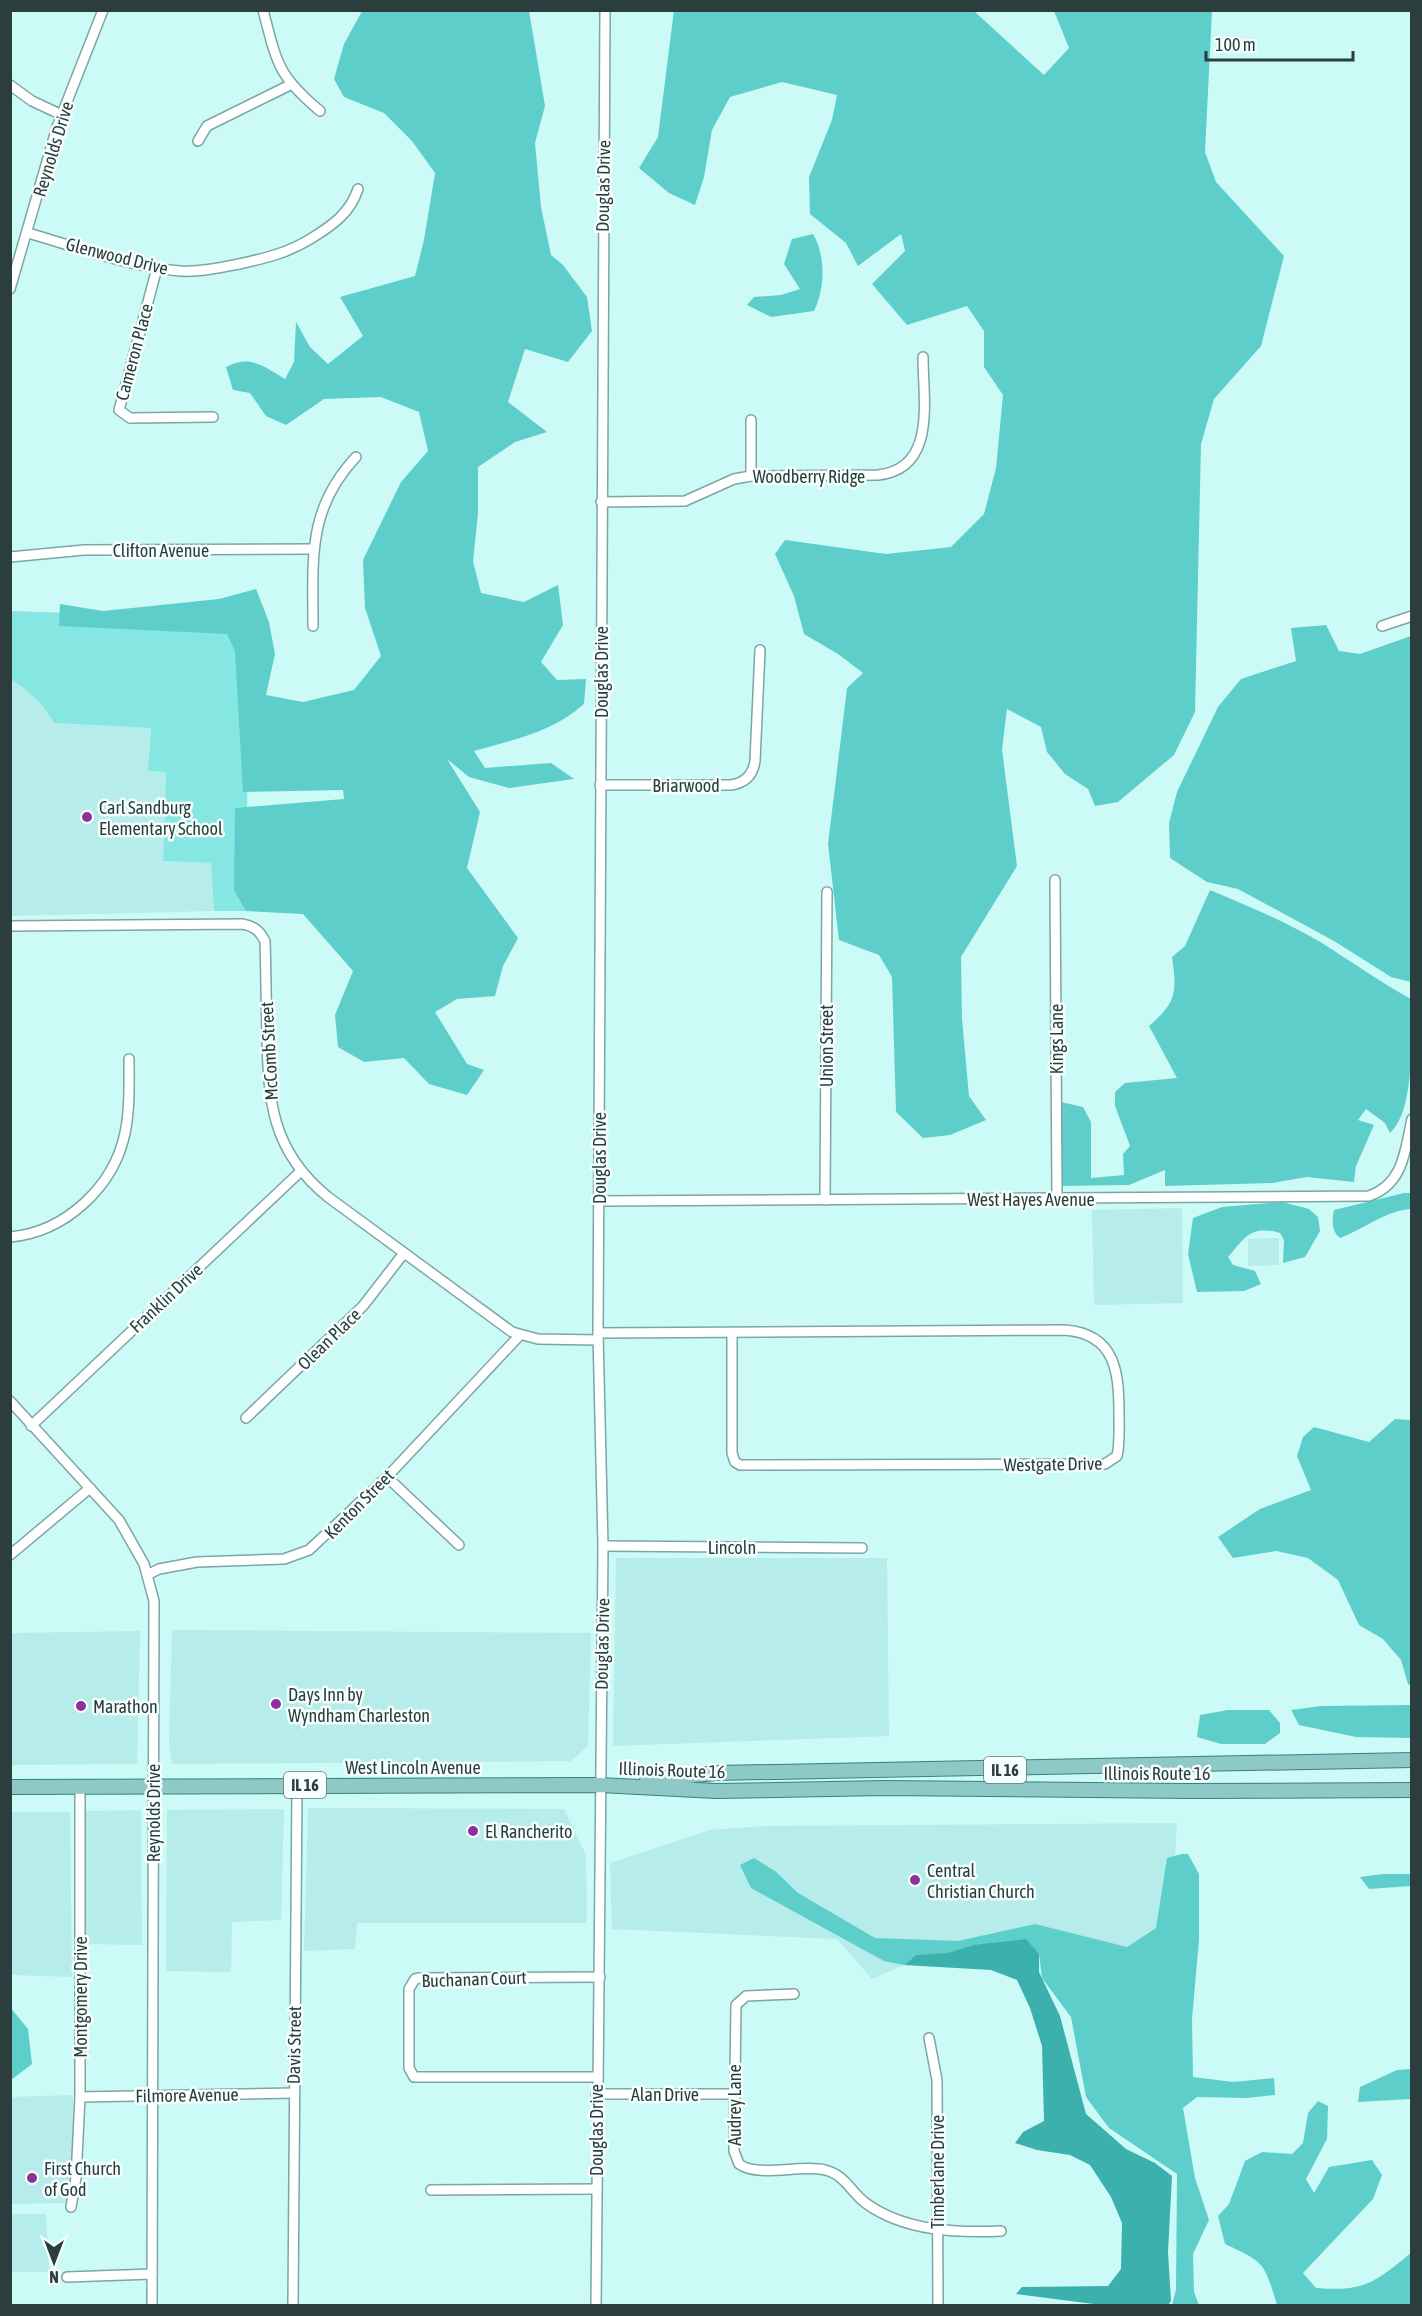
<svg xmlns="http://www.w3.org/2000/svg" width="1422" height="2316" font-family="'Asap Condensed',sans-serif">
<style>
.built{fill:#b6ecea}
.green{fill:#86e6e2}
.forest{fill:#5ececb}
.water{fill:#3bb0ad}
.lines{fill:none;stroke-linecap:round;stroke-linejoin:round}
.minor-casing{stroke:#7ba6a4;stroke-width:12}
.primary-casing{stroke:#3a807e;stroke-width:16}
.minor{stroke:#fff;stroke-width:9}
.primary{stroke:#8ec8c7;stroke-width:14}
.poi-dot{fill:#8c319c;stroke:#f6fefe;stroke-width:2}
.labels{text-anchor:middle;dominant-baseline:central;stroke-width:5;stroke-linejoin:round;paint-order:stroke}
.shield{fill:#f6fefe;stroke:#687776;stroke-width:1.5}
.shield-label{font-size:16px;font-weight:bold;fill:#2b3d3c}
.street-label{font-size:18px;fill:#2b3d3c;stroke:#f6fefe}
.poi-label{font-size:18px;fill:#2b3d3c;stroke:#f6fefe;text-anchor:start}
</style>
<rect width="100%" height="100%" fill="#ccfaf7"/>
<!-- built -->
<g class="built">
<path d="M10,680L25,688L43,705L54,723L151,728L148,771L166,772L163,861L211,863L214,911L11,916Z"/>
<path d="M1182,1208L1183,1303L1094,1305L1092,1210Z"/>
<path d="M1279,1238V1265L1248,1266V1239Z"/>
<path d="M616,1558H887L889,1736L613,1746Z"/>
<path d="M172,1630L591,1633L588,1746L571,1761L172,1764L169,1741Z"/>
<path d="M140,1631L137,1764L11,1765V1633Z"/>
<path d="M308,1808L564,1809L586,1855L587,1923H357L355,1949L304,1951Z"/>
<path d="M284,1809L281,1920L232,1922L231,1972L166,1971L167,1810Z"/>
<path d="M141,1810L142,1945L85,1944V1811Z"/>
<path d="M11,1812H70L72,1977L11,1975Z"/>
<path d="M1177,1823L1169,1952L1039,1954L973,1945L947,1953L916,1955L904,1965L872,1979L837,1939L612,1929L610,1863L710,1830L764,1826Z"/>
<path d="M73,2095L72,2181L65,2203L11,2204L10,2097Z"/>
<path d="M11,2214H46L49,2272H11Z"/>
</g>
<!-- green -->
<path class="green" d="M11,611L249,619L246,911H214L211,863L163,861L166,772L148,771L151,728L54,723C43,704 31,691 11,680Z"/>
<!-- forest -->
<g class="forest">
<path d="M674,10L974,11L1044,75L1069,48L1054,11H1212L1205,152L1216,182L1284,256L1261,346L1214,399L1201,444L1195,712L1174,755L1118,802L1095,806L1088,789L1065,774L1047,752L1041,727L1007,709L1002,750L1017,866L961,957L962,1019L969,1096L986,1120L950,1135L923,1138L896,1112L892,977L879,955L839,940L828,844L847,688L863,673L838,654L804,634L794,596L775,554L785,540L886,554L951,547L984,514L996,468L1003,395L984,367V331L967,306L907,325L872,284L905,251L901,234L858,266L846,243L810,214L809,177L832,120L837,95L782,82L730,97L712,130L704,177L695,205L669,193L639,168L658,137Z"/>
<path d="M362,11H529L545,106L535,143L541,207L551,255L563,265L587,297L592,331L568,362L525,349L508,402L547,432L515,442L478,467V514L473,561L481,593L524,602L558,585L563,625L541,662L557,680L586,679L584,704C551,733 515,739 474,751L485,768L551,763L574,779L509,788L469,777L447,759L480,812L467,868L518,938L503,966L495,996L457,999L435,1012L467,1064L484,1070L467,1095L429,1084L404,1058L364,1062L338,1047L335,1015L353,971L303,914L246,911L234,890L235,808L344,799L343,790L243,792L235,651L227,634L59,626L60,604L103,611L219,599L256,589L269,622L275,654L266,695L303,702L354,690L381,656L365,608L363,560L401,482L428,451L419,412L381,397L324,399L286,425L266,416L250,393L233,390L226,367C251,354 265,367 285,379L294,362L296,322L310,347L328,364L363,336L340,297L415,276L424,240L435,173L412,141L384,113L344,97L334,79L344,44Z"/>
<path d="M813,234C826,256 825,288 814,311L771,317L747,305L754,297L781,295L800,289L784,264L792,239Z"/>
<path d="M1326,625L1339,651L1360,654L1411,636V982L1391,977L1334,941L1238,889L1207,882L1170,858L1169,823L1177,792L1218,707L1241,679L1296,661L1291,628Z"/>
<path d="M1210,890C1248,906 1287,922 1322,943C1352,962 1380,982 1411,999C1411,1032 1416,1110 1390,1133L1385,1123L1366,1109L1358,1120L1374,1125L1356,1166L1354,1182L1307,1177L1272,1183L1165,1186V1170L1129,1185L1059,1186L1061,1102L1083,1107L1091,1122V1178L1124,1175L1123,1154L1130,1146L1115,1106V1092L1125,1083L1177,1078L1149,1026C1177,1002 1177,992 1172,957L1185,946Z"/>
<path d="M1404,1193H1411V1209C1387,1210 1364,1229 1340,1238C1331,1231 1332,1219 1334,1210Z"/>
<path d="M1282,1202L1309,1209L1318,1217L1320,1231L1305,1257L1283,1263L1284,1240L1280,1233C1251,1225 1246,1236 1228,1257L1233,1265L1255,1271L1261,1284L1244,1291L1197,1292L1188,1254L1193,1218L1222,1207Z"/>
<path d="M1395,1419L1411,1420V1686L1408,1684L1401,1660L1383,1639L1359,1625L1338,1580L1308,1558L1276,1551L1233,1558L1218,1537L1260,1509L1311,1490L1297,1456L1303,1437L1314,1427L1369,1442Z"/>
<path d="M1411,1705V1738L1356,1737L1299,1725L1291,1710L1321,1706Z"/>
<path d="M1228,1710H1269L1280,1723V1733L1265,1744H1221L1197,1737L1200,1715Z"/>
<path d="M1182,1854H1188L1199,1874V1940L1192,2019L1193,2077L1233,2082L1274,2078L1275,2095L1247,2098L1197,2097L1183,2108L1195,2178L1209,2220L1193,2254L1194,2292L1199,2305H1172L1176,2290L1177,2174L1109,2128L1086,2097L1071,2017L1042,1978L1039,1954L973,1945L944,1954L916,1955L904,1965L884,1961L751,1888L740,1865L754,1858L775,1871L798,1893L875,1938L958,1941L1035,1924L1127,1947L1156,1928L1167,1858Z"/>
<path d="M1383,1874H1411V1886L1369,1889L1360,1877Z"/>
<path d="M10,2007L28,2029L32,2064L11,2080Z"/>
<path d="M1411,2069V2099L1358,2102L1360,2087L1397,2070Z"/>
<path d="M1318,2101L1328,2106L1327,2139L1306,2179L1314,2193L1329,2167L1372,2160L1382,2175L1373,2199L1303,2273L1316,2288C1365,2292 1375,2282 1411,2253V2305H1277C1264,2263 1266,2263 1225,2244L1218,2216L1229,2204L1245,2161L1262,2152L1292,2154L1303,2143L1308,2113Z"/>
</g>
<!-- water -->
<path class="water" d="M1026,1939L1039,1954V1972L1060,2016L1086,2114L1126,2149L1155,2163L1172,2176L1168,2252L1171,2301L1168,2305H1101L1016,2294L1022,2287L1108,2286L1121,2269L1122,2223L1111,2197L1090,2165L1070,2155L1037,2150L1015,2143L1023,2132L1044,2121L1042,2046L1030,2008L1017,1980L991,1970L904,1965L916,1955L947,1953L973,1945Z"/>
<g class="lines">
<defs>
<g id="minor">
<path d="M263,10C277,63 277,75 320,111"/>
<path d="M10,85L32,101L62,115"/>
<path d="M198,141L207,126L290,85"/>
<path d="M28,233C77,247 129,267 180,271C200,272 219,268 239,264C266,258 288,253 312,238C333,225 350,213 358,189"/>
<path d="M157,268L119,410L130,418L213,417"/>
<path d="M10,289L57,127L103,10"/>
<path d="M751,420V476"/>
<path d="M601,502L685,501L734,479L751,476L878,475C937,469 923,400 923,357"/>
<path d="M10,557L84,550L312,549"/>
<path d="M313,626C313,559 307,509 356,457"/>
<path d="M1382,626L1412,616"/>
<path d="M600,785H731C745,783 753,775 755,761L760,650"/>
<path d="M1055,880L1057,1198"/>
<path d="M10,926L242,924C254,926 259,930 265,941C266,971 266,1002 267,1032C268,1100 271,1151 328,1197L512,1332L538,1339L598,1340"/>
<path d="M825,1200L827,892"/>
<path d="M599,1201L1369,1196C1404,1184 1405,1150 1412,1119"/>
<path d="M10,1237C66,1232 114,1186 125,1133C130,1109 129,1084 129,1059"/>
<path d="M598,1333L1065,1330C1116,1334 1119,1373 1119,1414C1119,1428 1120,1443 1117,1456L1105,1464L740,1465L735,1462L732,1453V1332"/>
<path d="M10,1401L119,1520L144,1564L154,1601L152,2306"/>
<path d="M246,1418L363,1306L404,1253"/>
<path d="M31,1426L301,1171"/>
<path d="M387,1477L459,1545"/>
<path d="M603,1546L862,1548"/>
<path d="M10,1555L90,1488"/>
<path d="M147,1575L159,1569L197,1562L284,1559L309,1550L387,1477L520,1335"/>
<path d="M794,1994L746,1996L736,2005L734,2151L739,2164C758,2178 801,2164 825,2170C846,2175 851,2193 867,2204C905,2231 956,2233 1001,2231"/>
<path d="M929,2038L937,2080L938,2306"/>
<path d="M596,2077H414L409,2068V1989L415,1979L420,1978L600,1977"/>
<path d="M596,2094H734"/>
<path d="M80,2097L294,2093"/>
<path d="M431,2190L596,2189"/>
<path d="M71,2207L76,2178L80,2097V1786"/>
<path d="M67,2277L152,2274"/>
<path d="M293,2306L297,1785"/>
<path d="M596,2306L603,1546L598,1333L605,10"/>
</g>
<g id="primary">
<path d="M647,1780L716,1773L1412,1760"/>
<path d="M10,1787L600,1785L716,1791L884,1788L1189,1791L1412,1790"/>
</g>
</defs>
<!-- minor casing -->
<use href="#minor" class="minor-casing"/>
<!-- primary casing -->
<use href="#primary" class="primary-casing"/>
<!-- minor -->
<use href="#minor" class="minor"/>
<!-- primary -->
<use href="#primary" class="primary"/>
</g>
<!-- markers -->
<g class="poi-dot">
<circle cx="87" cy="817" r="6"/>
<circle cx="276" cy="1704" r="6"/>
<circle cx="81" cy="1706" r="6"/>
<circle cx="473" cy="1831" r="6"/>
<circle cx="915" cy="1880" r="6"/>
<circle cx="32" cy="2178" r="6"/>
</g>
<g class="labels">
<!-- shield labels -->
<g class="shield">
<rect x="984" y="1757" width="42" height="26" rx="4.5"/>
<rect x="284" y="1772" width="42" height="26" rx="4.5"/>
</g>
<g class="shield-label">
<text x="1005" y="1770">IL 16</text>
<text x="305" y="1785">IL 16</text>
</g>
<!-- street labels -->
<g class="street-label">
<text transform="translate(53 149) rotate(-73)">Reynolds Drive</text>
<text transform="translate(603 186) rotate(-89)">Douglas Drive</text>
<text transform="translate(117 256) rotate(14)">Glenwood Drive</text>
<text transform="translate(134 352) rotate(-75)">Cameron Place</text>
<text x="809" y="476">Woodberry Ridge</text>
<text x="161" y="550">Clifton Avenue</text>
<text transform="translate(601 672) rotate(-90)">Douglas Drive</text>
<text x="686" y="785">Briarwood</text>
<text transform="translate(1056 1039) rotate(-90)">Kings Lane</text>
<text transform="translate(826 1046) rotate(-90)">Union Street</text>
<text transform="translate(269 1051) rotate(-93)">McComb Street</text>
<text transform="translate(599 1158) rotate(-90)">Douglas Drive</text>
<text x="1031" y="1199">West Hayes Avenue</text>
<text transform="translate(166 1298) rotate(-43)">Franklin Drive</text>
<text transform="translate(329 1339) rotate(-44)">Olean Place</text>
<text transform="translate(1053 1464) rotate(-1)">Westgate Drive</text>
<text transform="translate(359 1504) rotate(-45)">Kenton Street</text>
<text x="732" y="1547">Lincoln</text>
<text transform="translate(602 1644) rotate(-89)">Douglas Drive</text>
<text x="413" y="1767">West Lincoln Avenue</text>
<text transform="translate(672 1770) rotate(2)">Illinois Route 16</text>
<text x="1157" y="1773">Illinois Route 16</text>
<text transform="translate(153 1813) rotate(-90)">Reynolds Drive</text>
<text transform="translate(474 1979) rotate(-2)">Buchanan Court</text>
<text transform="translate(80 1997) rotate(-90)">Montgomery Drive</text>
<text transform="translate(294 2045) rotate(-89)">Davis Street</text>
<text x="665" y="2094">Alan Drive</text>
<text transform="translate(187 2095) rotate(-1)">Filmore Avenue</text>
<text transform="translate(734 2105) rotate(-90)">Audrey Lane</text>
<text transform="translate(596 2130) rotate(-90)">Douglas Drive</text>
<text transform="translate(937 2172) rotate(-90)">Timberlane Drive</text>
</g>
<!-- poi labels -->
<g class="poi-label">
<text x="99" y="807">Carl Sandburg<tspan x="99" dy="21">Elementary School</tspan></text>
<text x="288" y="1694">Days Inn by<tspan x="288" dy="21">Wyndham Charleston</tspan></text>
<text x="93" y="1706">Marathon</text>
<text x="485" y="1831">El Rancherito</text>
<text x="927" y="1870">Central<tspan x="927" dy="21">Christian Church</tspan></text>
<text x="44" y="2168">First Church<tspan x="44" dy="21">of God</tspan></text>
</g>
</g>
<!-- border -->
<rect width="1422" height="2316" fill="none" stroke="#2b3d3c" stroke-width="24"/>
<!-- north arrow -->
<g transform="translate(54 2262) rotate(180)" stroke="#f6fefe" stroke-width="4.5" paint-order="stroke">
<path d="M0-4.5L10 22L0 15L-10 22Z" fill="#2b3d3c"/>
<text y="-9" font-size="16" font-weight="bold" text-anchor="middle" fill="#2b3d3c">N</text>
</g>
<!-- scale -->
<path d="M1206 51v9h147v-9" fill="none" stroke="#2b3d3c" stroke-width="3"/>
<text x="1215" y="51" font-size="18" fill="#2b3d3c" stroke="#f6fefe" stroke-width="4.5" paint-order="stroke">100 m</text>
</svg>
